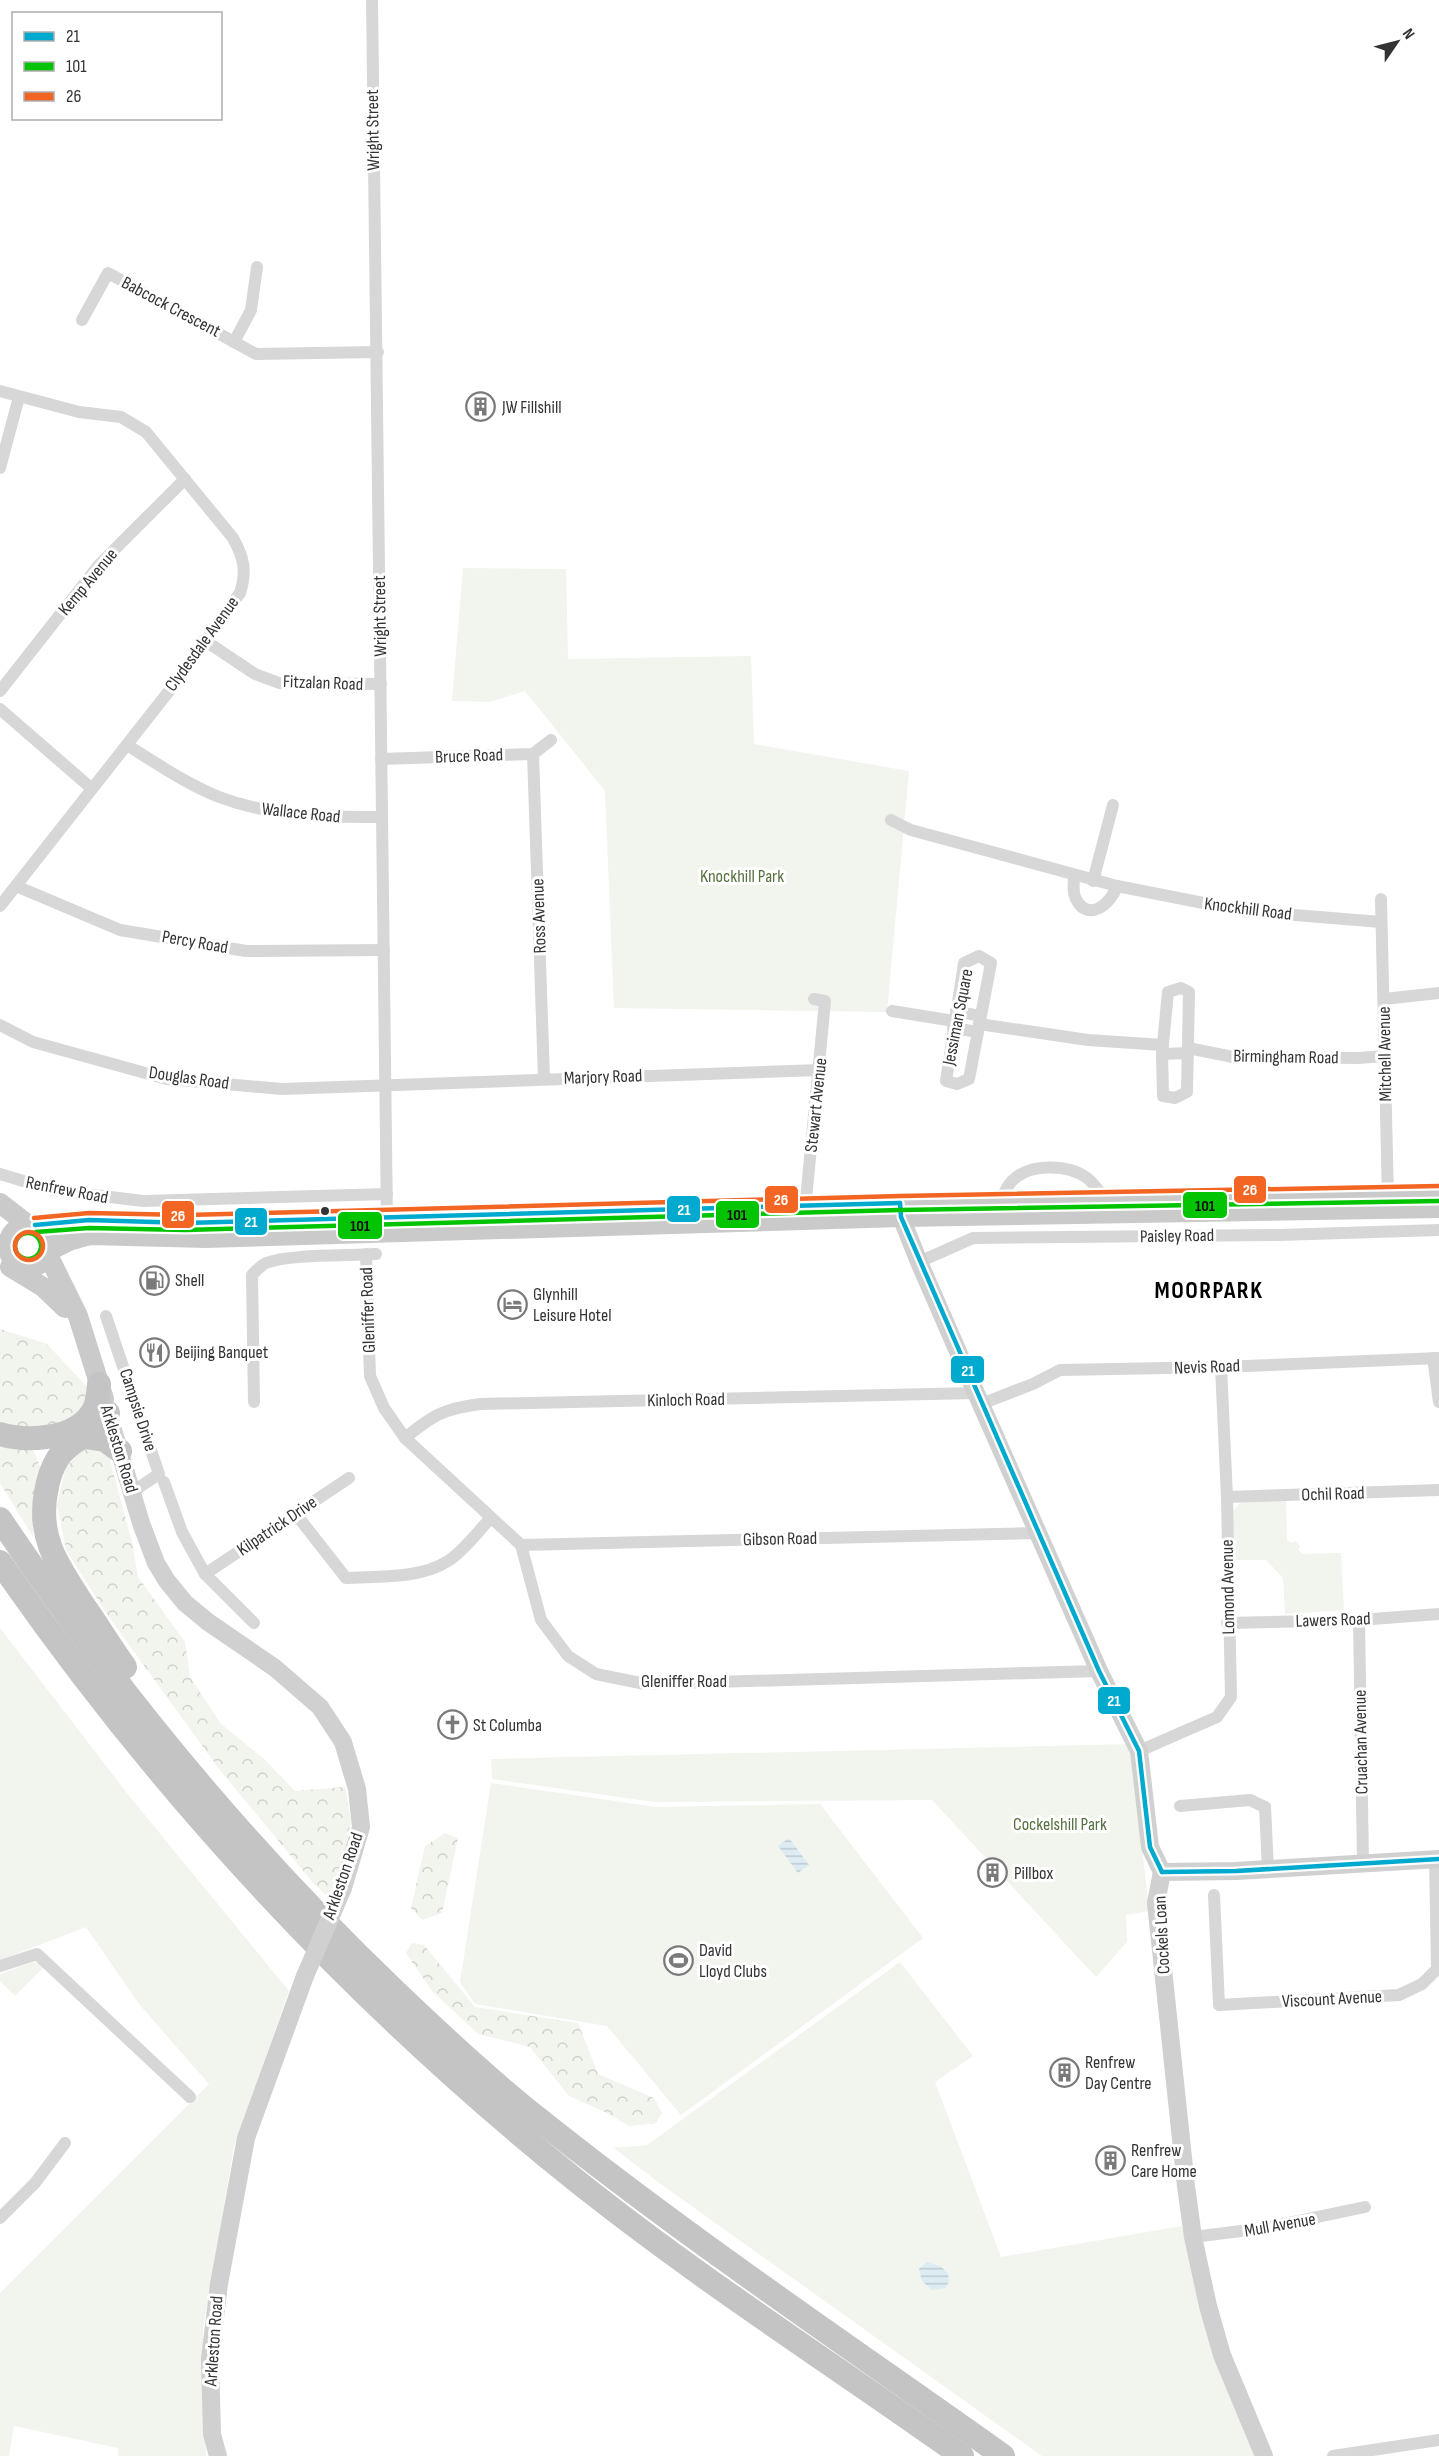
<svg xmlns="http://www.w3.org/2000/svg" width="1439" height="2456" font-family="'Sofia Sans Condensed',sans-serif">
<style>
.green{fill:#f1f5ed}
.forest{fill:url(#forest-crowns)}
.water{fill:url(#water-rules)}
.lines{fill:none;stroke-linecap:round;stroke-linejoin:round}
.street{stroke:#d7d7d7;stroke-width:12}
.secondary{stroke:#d0d0d0;stroke-width:18}
.primary{stroke:#cacaca;stroke-width:20}
.highway{stroke:#c4c4c4;stroke-width:24}
.secondary-bridge{stroke:#d0d0d0;stroke-width:18}
.bus-1-casing{stroke:#fff;stroke-width:9}
.bus-2-casing{stroke:#fff;stroke-width:9}
.bus-3-casing{stroke:#fff;stroke-width:9}
.bus-1{stroke:#00a9ce;stroke-width:4.5}
.bus-2{stroke:#03c403;stroke-width:4.5}
.bus-3{stroke:#f26522;stroke-width:4.5}
.bus-dot{fill:#333;stroke:#fff;stroke-width:2}
.labels{text-anchor:middle;dominant-baseline:central;stroke-width:6;stroke-linejoin:round;paint-order:stroke}
.street-label{font-size:18px;fill:#333;stroke:#fff}
.poi-label{font-size:18px;fill:#333;stroke:#fff;text-anchor:start}
.park-label{font-size:18px;fill:#56703f;stroke:#fff}
.district-label{font-size:24px;font-weight:bold;letter-spacing:1.5px;fill:#000;stroke:#fff}
.line-badge{stroke:#fff;stroke-width:2}
.badge-label{font-size:16px;text-anchor:middle;font-weight:bold;fill:#fff}
.pale-badge-label{font-size:16px;text-anchor:middle;font-weight:bold;fill:#111}
</style>
<defs>
<pattern id="forest-crowns" width="20" height="18" patternUnits="userSpaceOnUse" patternTransform="scale(1.5)"><rect width="20" height="18" fill="#f1f5ed"/><path d="M2 6a3 3 0 1 1 6 0M12 15a3 3 0 1 1 6 0" fill="none" stroke="#cfd2cc"/></pattern>
<pattern id="water-rules" width="6" height="5" patternUnits="userSpaceOnUse" patternTransform="scale(1.5)"><rect width="6" height="5" fill="#ddebf3"/><path d="M0 2.5h6" fill="none" stroke="#becad1"/></pattern>
</defs>
<rect width="100%" height="100%" fill="#fff"/>
<!-- green -->
<g class="green">
<path d="M463,568L566,569L568,659L751,656L754,744L909,771L887,1012L614,1008L605,791L525,691L490,702L452,701Z"/>
<path d="M1286,1499L1287,1540L1292,1543L1295,1541L1300,1546L1298,1549L1302,1554L1341,1553L1344,1610L1285,1614L1283,1578L1266,1560H1233L1229,1515L1243,1500Z"/>
<path d="M0,1628L130,1797L289,1991L234,2146L203,2329L206,2456H118V2448L14,2426L9,2456H0V2293L209,2084L139,2004L86,1927L0,1960Z"/>
<path d="M1131,1744L1149,1911L1126,1915L1127,1942L1096,1977L932,1800L654,1802L492,1779L491,1759Z"/>
<path d="M491,1783L656,1807L820,1804L923,1938L681,2115L607,2026L475,2004L460,1982Z"/>
<path d="M33,1962L38,1963L43,1968L15,1996L0,1981V1974Z"/>
<path d="M900,1962L973,2056L935,2082L1001,2257L1182,2226L1199,2304L1254,2456H1042L658,2182L614,2148L647,2145Z"/>
</g>
<!-- forest -->
<g class="forest">
<path d="M0,1329L47,1344L94,1394L89,1408L58,1423L25,1430L0,1422Z"/>
<path d="M89,1444L108,1453L132,1542L138,1577L185,1642L190,1677L221,1724L263,1758L295,1791L345,1787L351,1821L345,1856L330,1898L314,1884L219,1769L109,1617L66,1550L57,1504L66,1467Z"/>
<path d="M0,1447H32L41,1469L35,1487L33,1537L0,1483Z"/>
<path d="M445,1833L458,1838L442,1913L422,1920L411,1908L425,1846Z"/>
<path d="M412,1943L424,1945L475,2007L578,2023L598,2074L654,2098L662,2113L656,2123L629,2126L605,2112L569,2096L530,2047L478,2034L432,1991L406,1953Z"/>
</g>
<!-- water -->
<g class="water">
<path d="M789,1838L809,1865L798,1873L778,1846Z"/>
<path d="M927,2262L940,2266L948,2273L949,2282L945,2288L932,2290L922,2281L919,2269Z"/>
</g>
<g class="lines">
<!-- street -->
<g class="street">
<path d="M372,0L387,1223"/>
<path d="M82,320L108,273L256,354L378,352"/>
<path d="M234,342L251,310L257,267"/>
<path d="M0,391L79,412L121,417L146,432L233,538C244,558 247,571 240,593L173,686L0,906"/>
<path d="M0,468L19,397"/>
<path d="M204,640L255,674L279,683L381,684"/>
<path d="M0,691L99,565L185,479"/>
<path d="M0,709L91,788"/>
<path d="M127,745C156,763 186,784 219,797C272,817 326,817 382,817"/>
<path d="M533,754L544,1079"/>
<path d="M381,759L533,754L551,740"/>
<path d="M891,820L911,830L1117,886L1244,911L1381,922"/>
<path d="M1074,876C1074,884 1072,892 1076,899C1088,923 1111,904 1117,886"/>
<path d="M1093,881L1113,805"/>
<path d="M16,886L120,930L246,951L384,950"/>
<path d="M1381,899L1388,1199"/>
<path d="M979,956L991,963L969,1079L957,1084L946,1081L964,963Z"/>
<path d="M1181,988L1189,992L1187,1092L1175,1098L1163,1096L1162,1054L1168,992Z"/>
<path d="M1384,999L1439,993"/>
<path d="M892,1011L954,1021"/>
<path d="M956,1011L980,1016"/>
<path d="M979,1024L1088,1040L1163,1045"/>
<path d="M0,1025L33,1042L167,1079L282,1089L820,1070"/>
<path d="M953,1028L978,1032"/>
<path d="M1188,1048L1233,1057L1358,1058L1385,1056"/>
<path d="M1162,1054L1188,1053"/>
<path d="M0,1174L53,1190L143,1201L387,1194"/>
<path d="M1000,1201C1004,1194 1007,1186 1012,1181C1029,1163 1068,1164 1087,1178C1094,1183 1100,1192 1105,1199"/>
<path d="M805,1210L825,1001L814,999"/>
<path d="M366,1254L370,1376L384,1408L405,1438L521,1545L541,1620L568,1656L596,1674L645,1684L1099,1671"/>
<path d="M919,1262L973,1238L1279,1235L1439,1230"/>
<path d="M106,1316L159,1474L132,1492"/>
<path d="M1433,1358L1439,1402"/>
<path d="M254,1402L252,1275C257,1270 260,1266 266,1263C289,1254 349,1256 376,1254"/>
<path d="M981,1404L1033,1384L1060,1370L1221,1367L1439,1358"/>
<path d="M405,1438C433,1415 443,1409 480,1404L976,1393"/>
<path d="M164,1482L182,1532L205,1574L254,1623"/>
<path d="M1227,1497L1439,1490"/>
<path d="M295,1513L346,1578C379,1576 420,1579 448,1561C464,1551 478,1531 491,1518"/>
<path d="M521,1545L1038,1533"/>
<path d="M205,1574L349,1478"/>
<path d="M1359,1620L1363,1863"/>
<path d="M1227,1623L1359,1620L1439,1614"/>
<path d="M1139,1751L1217,1717L1231,1697L1227,1497L1221,1367"/>
<path d="M1180,1806L1250,1800L1265,1807L1268,1869"/>
<path d="M1214,1895L1219,2005L1399,1995L1422,1984L1437,1969L1435,1859"/>
<path d="M0,1966L37,1954L190,2097"/>
<path d="M0,2218L35,2183L65,2143"/>
<path d="M1193,2237L1265,2228L1365,2207"/>
<path d="M1333,2456L1439,2440"/>
</g>
<!-- secondary -->
<g class="secondary">
<path d="M900,1205L901,1217L919,1262L976,1393L1099,1671L1139,1751L1150,1847L1162,1872L1156,1903L1186,2186L1193,2237L1208,2306L1222,2355L1264,2456"/>
<path d="M108,1413L141,1523L156,1563L167,1581L185,1603L208,1622L275,1668L320,1707L343,1742L357,1789L361,1827L343,1888"/>
<path d="M1162,1872L1236,1871L1439,1859"/>
<path d="M218,2456L212,2434L210,2359L219,2284L246,2138L305,1976"/>
</g>
<!-- primary -->
<g class="primary">
<path d="M0,1203L27,1224"/>
<circle cx="29" cy="1246" r="21"/>
<path d="M35,1225L89,1220L186,1223L900,1203L1439,1193"/>
<path d="M49,1251L69,1241L90,1235L206,1238L901,1217L1439,1208"/>
<path d="M48,1255L78,1316L104,1399"/>
<path d="M10,1267L43,1287L65,1308"/>
</g>
<!-- highway -->
<g class="highway">
<path d="M108,1413C97,1434 71,1438 58,1458C51,1469 48,1480 46,1492C37,1540 60,1568 84,1606C98,1626 111,1647 125,1667"/>
<path d="M0,1434C28,1442 76,1440 93,1411C98,1403 98,1393 99,1384"/>
<path d="M85,1437L105,1440L120,1451"/>
<path d="M0,1519C115,1690 247,1850 396,1992C441,2035 487,2078 536,2117C686,2237 847,2345 1003,2456"/>
<path d="M0,1562C161,1795 357,2005 578,2182C701,2280 834,2365 962,2456"/>
</g>
<!-- secondary-bridge -->
<path class="secondary-bridge" d="M305,1976L343,1888"/>
<defs>
<g id="bus-1">
<path d="M900,1203L901,1217L1099,1671L1139,1751L1150,1847L1162,1872"/>
<path d="M35,1225L89,1220L186,1223L900,1203"/>
<path d="M1162,1872L1236,1871L1439,1859"/>
</g>
<g id="bus-2">
<path d="M36,1232L89,1228L186,1230L900,1210L1439,1201"/>
<circle cx="28" cy="1246" r="13"/>
</g>
<g id="bus-3">
<path d="M34,1218L89,1213L186,1215L900,1196L1439,1186"/>
<circle cx="29" cy="1246" r="14"/>
</g>
</defs>
<!-- bus-1 casing -->
<use href="#bus-1" class="bus-1-casing"/>
<!-- bus-2 casing -->
<use href="#bus-2" class="bus-2-casing"/>
<!-- bus-3 casing -->
<use href="#bus-3" class="bus-3-casing"/>
<!-- bus-1 -->
<use href="#bus-1" class="bus-1"/>
<!-- bus-2 -->
<use href="#bus-2" class="bus-2"/>
<!-- bus-3 -->
<use href="#bus-3" class="bus-3"/>
</g>
<!-- icons -->
<defs>
<symbol id="building-ring" viewBox="-11 -11 22 22"><circle r="9.5" fill="#fff" stroke="#7a7a7a" stroke-width="1.5"/><path d="M-4-6H4V6H1V3H-1V6H-4ZM-2.5-4.3h1.7v1.8h-1.7ZM.8-4.3h1.7v1.8H.8ZM-2.5-1h1.7V.8h-1.7ZM.8-1h1.7V.8H.8Z" fill="#7a7a7a"/></symbol>
<symbol id="fuel-ring" viewBox="-11 -11 22 22"><circle r="9.5" fill="#fff" stroke="#7a7a7a" stroke-width="1.5"/><path d="M-5.5-6h7V0h2V4h1.3V-2.5L3-4.5l.8-.8L6-3V5H2.5V1h-1V6h-7ZM-4.2-4.7v3.2H.2V-4.7Z" fill="#7a7a7a"/></symbol>
<symbol id="hotel-ring" viewBox="-11 -11 22 22"><circle r="9.5" fill="#fff" stroke="#7a7a7a" stroke-width="1.5"/><path d="M-6-4.5h1.5V1H6V5H4.5V3h-9V5H-6ZM-4 0a1.8 1.8 0 1 1 3.6 0ZM.5 0V-2.5h3Q6-2.5 6 0Z" fill="#7a7a7a"/></symbol>
<symbol id="restaurant-ring" viewBox="-11 -11 22 22"><circle r="9.5" fill="#fff" stroke="#7a7a7a" stroke-width="1.5"/><path d="M-5-6h1v4h1v-4h1v4h1v-4h1v5L-1.5 .5V6h-2V.5L-5-1ZM5-6V6H3V1.5H1.5Q1.5-4 5-6Z" fill="#7a7a7a"/></symbol>
<symbol id="church-ring" viewBox="-11 -11 22 22"><circle r="9.5" fill="#fff" stroke="#7a7a7a" stroke-width="1.5"/><path d="M-1.2-6h2.4v3.5h3.3v2.4h-3.3V6h-2.4V-.1h-3.3v-2.4h3.3Z" fill="#7a7a7a"/></symbol>
<symbol id="stadium-ring" viewBox="-11 -11 22 22"><circle r="9.5" fill="#fff" stroke="#7a7a7a" stroke-width="1.5"/><path d="M0-5a6.5 5 0 1 0 0 10a6.5 5 0 1 0 0-10ZM-3.5-1.8h7v3.6h-7Z" fill="#7a7a7a"/></symbol>
</defs>
<g fill-rule="evenodd">
<use href="#building-ring" x="464" y="390" width="33" height="33"/>
<use href="#fuel-ring" x="138" y="1264" width="33" height="33"/>
<use href="#hotel-ring" x="496" y="1288" width="33" height="33"/>
<use href="#restaurant-ring" x="138" y="1336" width="33" height="33"/>
<use href="#church-ring" x="436" y="1708" width="33" height="33"/>
<use href="#building-ring" x="976" y="1856" width="33" height="33"/>
<use href="#stadium-ring" x="662" y="1944" width="33" height="33"/>
<use href="#building-ring" x="1048" y="2056" width="33" height="33"/>
<use href="#building-ring" x="1094" y="2144" width="33" height="33"/>
</g>
<!-- markers -->
<circle class="bus-dot" cx="325" cy="1211" r="5"/>
<g class="labels">
<!-- street labels -->
<g class="street-label">
<text transform="translate(373 130) rotate(-91)">Wright Street</text>
<text transform="translate(171 307) rotate(28)">Babcock Crescent</text>
<text transform="translate(88 582) rotate(-50)">Kemp Avenue</text>
<text transform="translate(380 616) rotate(-91)">Wright Street</text>
<text transform="translate(202 644) rotate(-54)">Clydesdale Avenue</text>
<text transform="translate(323 683) rotate(2)">Fitzalan Road</text>
<text transform="translate(469 756) rotate(-2)">Bruce Road</text>
<text transform="translate(301 813) rotate(6)">Wallace Road</text>
<text transform="translate(1248 909) rotate(7)">Knockhill Road</text>
<text transform="translate(539 916) rotate(-92)">Ross Avenue</text>
<text transform="translate(195 942) rotate(10)">Percy Road</text>
<text transform="translate(958 1017) rotate(-79)">Jessiman Square</text>
<text transform="translate(1385 1054) rotate(-91)">Mitchell Avenue</text>
<text transform="translate(1286 1057) rotate(1)">Birmingham Road</text>
<text transform="translate(603 1077) rotate(-2)">Marjory Road</text>
<text transform="translate(189 1078) rotate(8)">Douglas Road</text>
<text transform="translate(816 1105) rotate(-84)">Stewart Avenue</text>
<text transform="translate(67 1190) rotate(11)">Renfrew Road</text>
<text transform="translate(1177 1236) rotate(-1)">Paisley Road</text>
<text transform="translate(368 1310) rotate(-92)">Gleniffer Road</text>
<text transform="translate(1207 1367) rotate(-2)">Nevis Road</text>
<text transform="translate(686 1400) rotate(-1)">Kinloch Road</text>
<text transform="translate(138 1410) rotate(72)">Campsie Drive</text>
<text transform="translate(119 1449) rotate(73)">Arkleston Road</text>
<text transform="translate(1333 1494) rotate(-2)">Ochil Road</text>
<text transform="translate(277 1526) rotate(-34)">Kilpatrick Drive</text>
<text transform="translate(780 1539) rotate(-1)">Gibson Road</text>
<text transform="translate(1228 1587) rotate(-91)">Lomond Avenue</text>
<text transform="translate(1333 1620) rotate(-2)">Lawers Road</text>
<text x="684" y="1681">Gleniffer Road</text>
<text transform="translate(1361 1742) rotate(-91)">Cruachan Avenue</text>
<text transform="translate(343 1876) rotate(-71)">Arkleston Road</text>
<text transform="translate(1162 1935) rotate(-93)">Cockels Loan</text>
<text transform="translate(1332 1999) rotate(-3)">Viscount Avenue</text>
<text transform="translate(1280 2225) rotate(-10)">Mull Avenue</text>
<text transform="translate(214 2341) rotate(-86)">Arkleston Road</text>
</g>
<!-- poi labels -->
<g class="poi-label">
<text x="502" y="407">JW Fillshill</text>
<text x="175" y="1280">Shell</text>
<text x="533" y="1294">Glynhill<tspan x="533" dy="21">Leisure Hotel</tspan></text>
<text x="175" y="1352">Beijing Banquet</text>
<text x="473" y="1725">St Columba</text>
<text x="1014" y="1873">Pillbox</text>
<text x="699" y="1950">David<tspan x="699" dy="21">Lloyd Clubs</tspan></text>
<text x="1085" y="2062">Renfrew<tspan x="1085" dy="21">Day Centre</tspan></text>
<text x="1131" y="2150">Renfrew<tspan x="1131" dy="21">Care Home</tspan></text>
</g>
<!-- park labels -->
<g class="park-label">
<text x="742" y="876">Knockhill Park</text>
<text x="1060" y="1824">Cockelshill Park</text>
</g>
<!-- district labels -->
<g class="district-label">
<text x="1209" y="1290">MOORPARK</text>
</g>
</g>
<g class="line-badge">
<rect x="1233" y="1175" width="34" height="29" rx="6" fill="#f26522"/>
<rect x="764" y="1185" width="35" height="29" rx="6" fill="#f26522"/>
<rect x="1182" y="1191" width="46" height="28" rx="6" fill="#03c403"/>
<rect x="666" y="1195" width="35" height="28" rx="6" fill="#00a9ce"/>
<rect x="715" y="1200" width="45" height="29" rx="6" fill="#03c403"/>
<rect x="161" y="1200" width="34" height="29" rx="6" fill="#f26522"/>
<rect x="234" y="1207" width="34" height="29" rx="6" fill="#00a9ce"/>
<rect x="337" y="1211" width="46" height="29" rx="6" fill="#03c403"/>
<rect x="950" y="1355" width="35" height="29" rx="6" fill="#00a9ce"/>
<rect x="1097" y="1686" width="34" height="29" rx="6" fill="#00a9ce"/>
</g>
<g class="badge-label">
<text x="1250" y="1195">26</text>
<text x="781" y="1205">26</text>
<text x="684" y="1215">21</text>
<text x="178" y="1221">26</text>
<text x="251" y="1227">21</text>
<text x="968" y="1376">21</text>
<text x="1114" y="1706">21</text>
</g>
<g class="pale-badge-label">
<text x="1205" y="1211">101</text>
<text x="737" y="1220">101</text>
<text x="360" y="1231">101</text>
</g>
<!-- legend -->
<rect x="12" y="12" width="210" height="108" fill="#ffffff" stroke="#adadad" stroke-width="1.5"/>
<rect x="24" y="32" width="30" height="9" fill="#00a9ce" stroke="#adadad" stroke-width="1.5"/>
<text x="66" y="42" font-size="18" fill="#333333">21</text>
<rect x="24" y="62" width="30" height="9" fill="#03c403" stroke="#adadad" stroke-width="1.5"/>
<text x="66" y="72" font-size="18" fill="#333333">101</text>
<rect x="24" y="92" width="30" height="9" fill="#f26522" stroke="#adadad" stroke-width="1.5"/>
<text x="66" y="102" font-size="18" fill="#333333">26</text>
<!-- north arrow -->
<g transform="translate(1397 42) rotate(55)" stroke="#ffffff" stroke-width="4.5" paint-order="stroke">
<path d="M0-4.5L10 22L0 15L-10 22Z" fill="#333333"/>
<text y="-9" font-size="16" font-weight="bold" text-anchor="middle" fill="#333333">N</text>
</g>
</svg>
